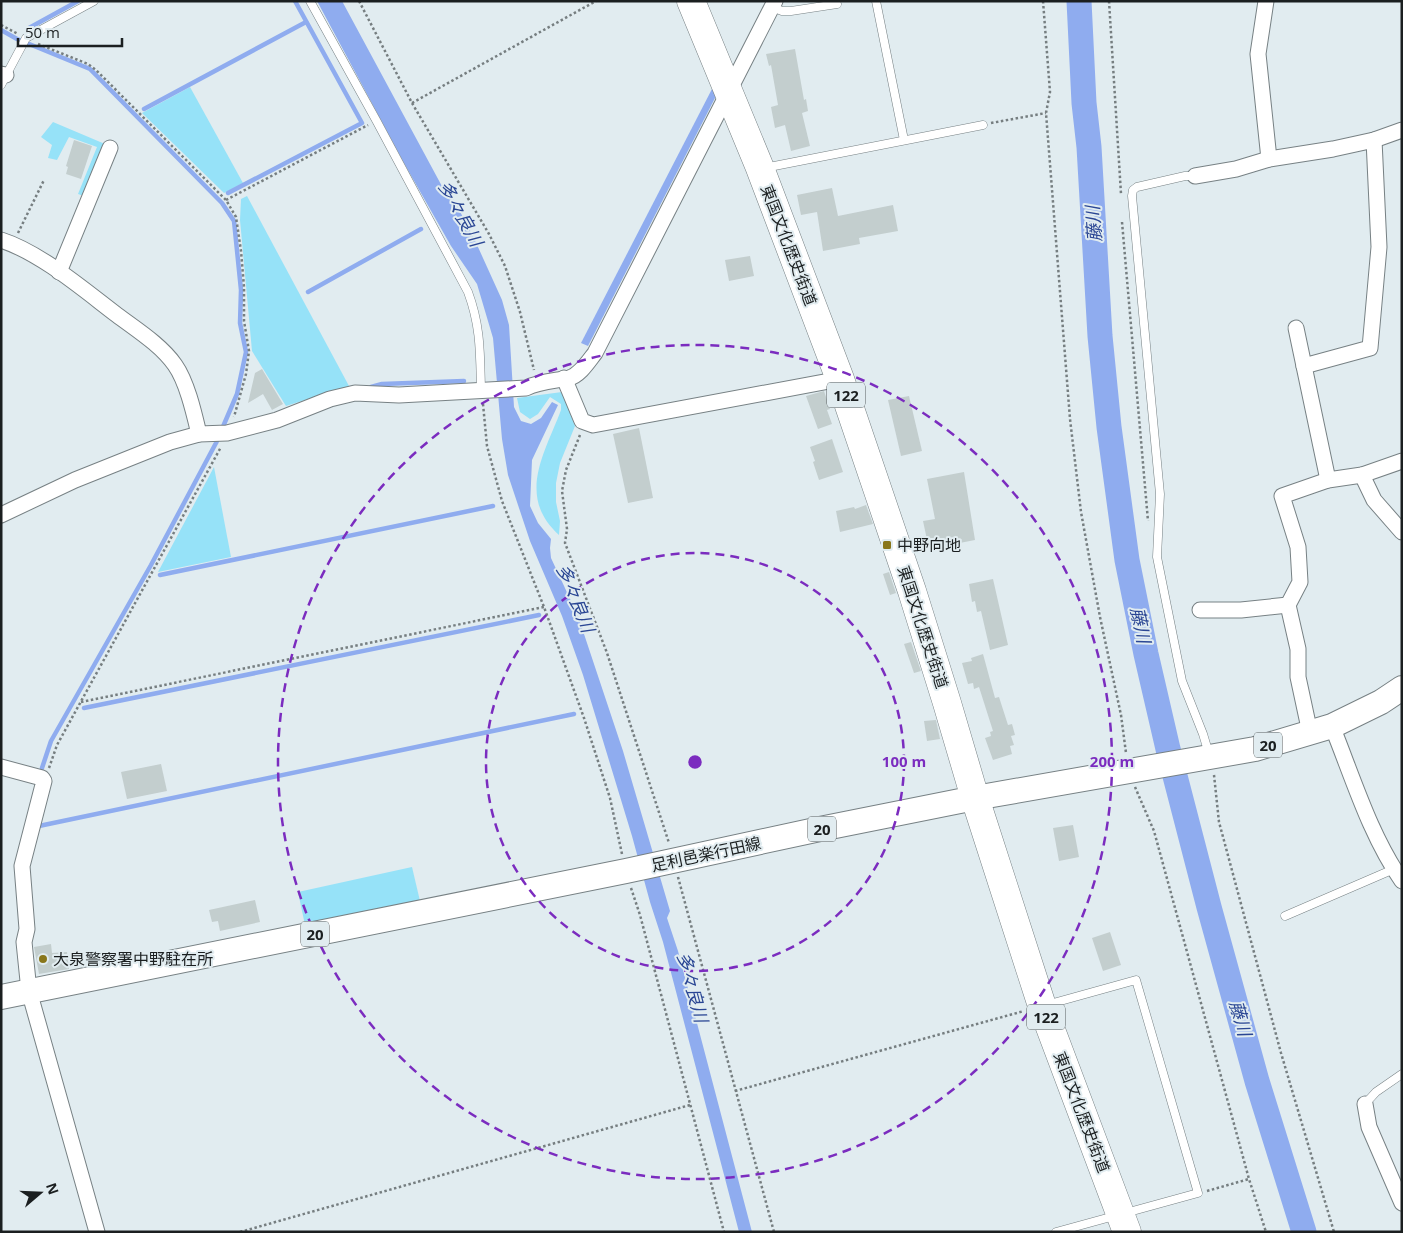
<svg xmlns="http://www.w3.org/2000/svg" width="1403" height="1233" font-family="'Open Sans','Noto Sans JP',sans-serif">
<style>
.green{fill:#96e2f8}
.water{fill:#8facef}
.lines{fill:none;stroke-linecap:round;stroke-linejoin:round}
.stream{stroke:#8facef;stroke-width:4.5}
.river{stroke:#8facef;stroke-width:25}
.building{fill:#c3cece}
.lane-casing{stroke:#778184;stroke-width:9}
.street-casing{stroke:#778184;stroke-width:17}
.primary-casing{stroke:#778184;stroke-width:26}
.highway-casing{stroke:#778184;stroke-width:29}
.path{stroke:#767e80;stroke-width:2.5;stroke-dasharray:2.5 2.5;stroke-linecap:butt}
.lane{stroke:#fff;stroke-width:8}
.street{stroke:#fff;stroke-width:15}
.primary{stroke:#fff;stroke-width:24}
.highway{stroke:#fff;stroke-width:28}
.ring{fill:none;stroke:#7b2cbf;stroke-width:2.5;stroke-dasharray:9 6}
.poi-dot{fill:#89761a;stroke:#e1ecf0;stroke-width:2}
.labels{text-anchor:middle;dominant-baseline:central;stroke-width:4;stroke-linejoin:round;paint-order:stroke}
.shield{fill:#e1ecf0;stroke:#565c5e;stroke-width:1}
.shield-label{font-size:15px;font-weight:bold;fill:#1b1f20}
.street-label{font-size:16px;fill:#1b1f20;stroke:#e1ecf0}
.poi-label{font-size:16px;fill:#1b1f20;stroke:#e1ecf0;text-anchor:start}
.water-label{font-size:18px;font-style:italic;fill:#2a4694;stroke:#e1ecf0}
.centre{fill:#7b2cbf;stroke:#e1ecf0;stroke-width:2.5}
.ring-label{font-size:15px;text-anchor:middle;font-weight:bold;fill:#7b2cbf;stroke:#e1ecf0;stroke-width:4;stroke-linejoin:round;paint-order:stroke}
</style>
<rect width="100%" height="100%" fill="#e1ecf0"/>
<!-- green -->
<g class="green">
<path d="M190,87L243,183L224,193L142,113Z"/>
<path d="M53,122L105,144L84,196L78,194L97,147L69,137L57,160L48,158L52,145L41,137Z"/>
<path d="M247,196L349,386L286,406L252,351L240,220L241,199Z"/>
<path d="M562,392L575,426L560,463L556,483V502L560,521L559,535C516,496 545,453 561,410V404L550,397L538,414L530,419L520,412L517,398Z"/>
<path d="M214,467L231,557L158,572Z"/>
<path d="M412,867L420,901L305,925L298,892Z"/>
</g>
<!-- water -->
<g class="water">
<path d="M317,1H342L444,190L448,189L473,236L502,300L509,325L514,407L521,421L531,424L541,418L552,402L558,405L532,460L530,506L538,523L551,539L550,548L551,558L578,616L623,751L670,911L667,918L678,951L752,1232H739L663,942L650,902L632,836L583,675L562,616L530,541L508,475L502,439L493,338L477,284L451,246L405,165Z"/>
<path d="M713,87L716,96L588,346L581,343Z"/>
</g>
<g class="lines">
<!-- stream -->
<g class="stream">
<path d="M29,28L78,1"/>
<path d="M1,30L17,39L90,69L222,203L234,221L241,290L240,323L246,352L237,394L216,443L151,565L51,741L42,768"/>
<path d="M144,109L306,22"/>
<path d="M228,193L362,123L295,1"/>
<path d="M308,292L421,229"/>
<path d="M371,387L382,384L464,381"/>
<path d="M160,575L493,506"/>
<path d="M84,708L539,615"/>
<path d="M39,826L574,714"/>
</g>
<!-- river -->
<path class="river" d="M1079,1L1084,103L1089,147L1100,336L1109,427L1127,560L1146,654L1168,749L1209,907L1257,1081L1304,1232"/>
</g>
<!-- building -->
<g class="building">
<path d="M795,49L804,100L806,99L808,111L802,113L810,146L791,151L785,125L775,128L771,107L778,105L771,65L769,66L766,54Z"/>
<path d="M74,140L92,146L81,179L66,174L68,167L66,166Z"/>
<path d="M832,188L838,216L893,205L898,231L859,238L860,244L823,251L817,212L801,215L797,195Z"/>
<path d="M750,256L754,276L729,281L725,260Z"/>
<path d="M262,369L283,404L272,410L263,394L248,403L255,373Z"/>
<path d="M824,391L830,409L827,410L832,424L818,429L806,396Z"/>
<path d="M909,396L922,451L901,456L888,400Z"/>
<path d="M639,428L653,498L628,503L613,434Z"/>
<path d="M832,439L843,472L819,480L813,462L815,461L810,447Z"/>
<path d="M964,472L975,540L929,549L923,521L935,519L927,479Z"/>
<path d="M866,505L873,524L840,532L836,511L854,507L855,509Z"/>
<path d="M889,572L896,593L890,595L883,574Z"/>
<path d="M993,579L1008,645L990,650L981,611L977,612L975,601L972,602L969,584Z"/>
<path d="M911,642L921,671L914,673L904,644Z"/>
<path d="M983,654L995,698L999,697L1008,725L1012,724L1015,735L1011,736L1014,745L1010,746L1012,754L993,760L985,738L991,736L990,732L993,731L979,687L974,689L973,683L968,684L962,663L972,661L971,658Z"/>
<path d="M936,720L940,739L927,741L924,721Z"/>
<path d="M161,764L167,791L127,799L121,772Z"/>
<path d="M1073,825L1079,857L1059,861L1053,828Z"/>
<path d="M255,900L260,922L220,931L218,921L212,922L209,910Z"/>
<path d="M1110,932L1121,965L1103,971L1092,938Z"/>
<path d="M51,944L52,953L67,952L69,969L39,974L34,947Z"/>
</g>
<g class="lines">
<defs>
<g id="lane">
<path d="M310,1L376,120L468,292C481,327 480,354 481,390"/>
<path d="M876,1L904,140"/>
<path d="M772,7L782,11H791L837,4"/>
<path d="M1,85L26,38L94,1"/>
<path d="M764,168L983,125"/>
<path d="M1195,176H1185L1137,187L1133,190L1132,196L1160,494L1157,557L1182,681L1203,734L1209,754"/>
<path d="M1285,916L1394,869"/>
<path d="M1046,1005L1136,980L1198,1193L1056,1232"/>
<path d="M1365,1104L1376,1092L1402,1074"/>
</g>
<g id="street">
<path d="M1266,1L1258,54L1269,159"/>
<path d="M1,74L6,75"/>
<path d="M1195,176L1236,169L1269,159L1333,149L1374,140L1402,130"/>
<path d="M1,240C41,253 84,290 117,315C137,330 161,345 175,365C187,382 194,413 199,434"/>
<path d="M59,272L110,148"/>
<path d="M1296,328L1328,480"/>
<path d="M1304,366L1370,348L1379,247L1374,140"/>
<path d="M564,378L582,421L593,425L840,379"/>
<path d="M1362,475L1374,500L1402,532"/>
<path d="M1,515L75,480L170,442L199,434L227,433L277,420L330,399L355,393L399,395L526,388C540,381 554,381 569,378C580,375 588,362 595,353L775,1"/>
<path d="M1200,610H1241L1288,605"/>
<path d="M1332,726C1353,778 1370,835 1402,881"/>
<path d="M1310,733L1298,677V649L1288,605L1300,582L1298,547L1282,496L1328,480L1362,475L1402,461"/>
<path d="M1,767L42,778L44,781L22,866L27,929L24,942L29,991L97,1232"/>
<path d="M1365,1104L1369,1127L1402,1203"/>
</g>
<path id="primary" d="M1,997L626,871L820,829L975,798L1255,749L1332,726L1381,702L1402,688"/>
<path id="highway" d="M691,1L760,168L840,379L912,591L947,703L975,798L1042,1006L1127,1232"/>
</defs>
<!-- lane casing -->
<use href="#lane" class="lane-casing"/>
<!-- street casing -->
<use href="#street" class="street-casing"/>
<!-- primary casing -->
<use href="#primary" class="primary-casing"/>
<!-- highway casing -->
<use href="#highway" class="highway-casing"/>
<!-- path -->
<g class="path">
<path d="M359,1L412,103L489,234L505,266L520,312L534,370"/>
<path d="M1043,1L1050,92L1046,113L1070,419L1081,512L1100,617L1121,715L1126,753"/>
<path d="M1109,1L1121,194"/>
<path d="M1,25L18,34"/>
<path d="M38,44L88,64L96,70L226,200L236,217L241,251L244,287V321L249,351L246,374L234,417"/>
<path d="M412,103L596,1"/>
<path d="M991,123L1046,113"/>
<path d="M226,200L368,125"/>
<path d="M1122,222L1148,521"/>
<path d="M18,233L44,180"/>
<path d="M483,404L487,446L502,501L544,607L584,718L610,798L622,854"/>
<path d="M580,435L566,470L562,491L567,529L565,543L607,653L669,843"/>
<path d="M81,702L544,607"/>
<path d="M49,768L57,745L221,447"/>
<path d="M1214,775L1219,822L1281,1053L1334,1232"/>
<path d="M1135,787L1154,831L1249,1179L1266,1232"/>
<path d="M678,877L774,1232"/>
<path d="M631,888L640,915L724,1232"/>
<path d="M735,1091L1024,1011"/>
<path d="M1207,1191L1249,1179"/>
<path d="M240,1232L690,1105"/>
</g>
<!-- lane -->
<use href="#lane" class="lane"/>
<!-- street -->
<use href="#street" class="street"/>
<!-- primary -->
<use href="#primary" class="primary"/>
<!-- highway -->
<use href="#highway" class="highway"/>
</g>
<!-- distance rings -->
<g class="ring">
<circle cx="695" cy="762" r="209"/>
<circle cx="695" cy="762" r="417"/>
</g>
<!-- markers -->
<g class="poi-dot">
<rect x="882" y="540" width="10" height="10" rx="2.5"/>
<circle cx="43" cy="959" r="5"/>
</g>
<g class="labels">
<!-- shield labels -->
<g class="shield">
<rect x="827" y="382.5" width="38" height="25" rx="4"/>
<rect x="1254" y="732.5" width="28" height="25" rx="4"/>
<rect x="808" y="816.5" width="28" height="25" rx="4"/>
<rect x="301" y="921.5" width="28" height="25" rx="4"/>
<rect x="1027" y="1004.5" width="38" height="25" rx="4"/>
</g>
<g class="shield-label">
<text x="846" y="395">122</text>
<text x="1268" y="745">20</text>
<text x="822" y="829">20</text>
<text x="315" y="934">20</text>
<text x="1046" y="1017">122</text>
</g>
<!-- street labels -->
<g class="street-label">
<text transform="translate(789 245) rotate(69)">東国文化歴史街道</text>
<text transform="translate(923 627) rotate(72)">東国文化歴史街道</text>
<text transform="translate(706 854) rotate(-12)">足利邑楽行田線</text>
<text transform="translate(1082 1112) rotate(69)">東国文化歴史街道</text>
</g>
<!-- poi labels -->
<g class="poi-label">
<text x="897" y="545">中野向地</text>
<text x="53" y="959">大泉警察署中野駐在所</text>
</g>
<!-- water labels -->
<g class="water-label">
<text transform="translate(461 213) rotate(61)">多々良川</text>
<text transform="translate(1093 224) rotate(-94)">藤川</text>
<text transform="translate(576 598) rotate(68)">多々良川</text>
<text transform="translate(1141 625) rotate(78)">藤川</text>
<text transform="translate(693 987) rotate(75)">多々良川</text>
<text transform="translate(1241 1018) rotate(74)">藤川</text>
</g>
</g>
<circle cx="695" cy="762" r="8" class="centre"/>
<g class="ring-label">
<text x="904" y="767">100 m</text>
<text x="1112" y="767">200 m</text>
</g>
<!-- border -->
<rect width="1403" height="1233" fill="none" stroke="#1b1f20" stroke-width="5"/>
<!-- north arrow -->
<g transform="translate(40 1193) rotate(71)" stroke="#e1ecf0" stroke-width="4" paint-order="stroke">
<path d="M0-4L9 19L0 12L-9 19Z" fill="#1b1f20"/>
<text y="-8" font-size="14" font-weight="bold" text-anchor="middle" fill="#1b1f20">N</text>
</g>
<!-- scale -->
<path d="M18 38v8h104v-8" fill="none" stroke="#1b1f20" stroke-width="2.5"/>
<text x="25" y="38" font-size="15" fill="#1b1f20" stroke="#e1ecf0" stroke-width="4" paint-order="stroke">50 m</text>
</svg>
